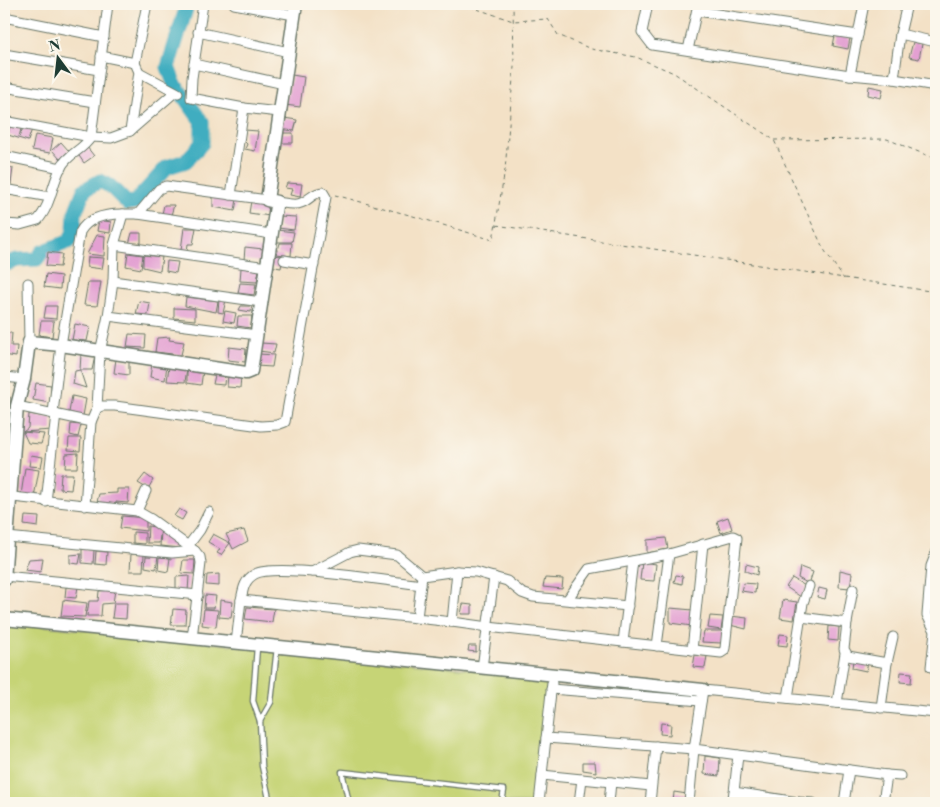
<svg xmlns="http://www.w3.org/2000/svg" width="940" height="807" font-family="'Libre Bodoni',serif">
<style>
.green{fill:#c6d476;stroke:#728855}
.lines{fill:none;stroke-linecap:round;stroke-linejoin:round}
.river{stroke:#41adc0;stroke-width:15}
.building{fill:#e3a0d2}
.lane-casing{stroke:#697667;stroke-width:7}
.street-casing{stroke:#697667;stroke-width:11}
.secondary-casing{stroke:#697667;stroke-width:15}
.path{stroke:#697667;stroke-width:1;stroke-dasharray:4 4;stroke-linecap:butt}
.lane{stroke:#fff;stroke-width:4.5}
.street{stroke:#fff;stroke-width:9}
.secondary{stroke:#fff;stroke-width:12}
</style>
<rect width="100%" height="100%" fill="#fbf7ec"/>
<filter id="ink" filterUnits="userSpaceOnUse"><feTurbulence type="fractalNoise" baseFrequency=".02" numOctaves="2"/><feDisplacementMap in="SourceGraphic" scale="10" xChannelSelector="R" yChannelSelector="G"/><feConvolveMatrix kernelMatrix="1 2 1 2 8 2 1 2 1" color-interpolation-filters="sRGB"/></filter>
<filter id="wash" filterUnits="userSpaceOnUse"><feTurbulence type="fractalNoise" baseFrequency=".0096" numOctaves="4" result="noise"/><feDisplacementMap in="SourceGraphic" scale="20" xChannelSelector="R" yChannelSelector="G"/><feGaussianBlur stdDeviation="1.12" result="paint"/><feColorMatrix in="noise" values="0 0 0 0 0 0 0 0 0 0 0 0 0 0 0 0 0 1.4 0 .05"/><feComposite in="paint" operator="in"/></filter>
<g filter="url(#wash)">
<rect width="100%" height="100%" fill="#f3e1c6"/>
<!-- green -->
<path class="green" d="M4,622L548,677L535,803H4Z"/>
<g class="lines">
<!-- river -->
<path class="river" d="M4,265L17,260L37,259L42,252L70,241L74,231L75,213L84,190L100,181L110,186L127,203L135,202L167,167L186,161L202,143V122L174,83L168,67L186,9L185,4"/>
</g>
<g id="blocks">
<!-- building -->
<g class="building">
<path d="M835,35L850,38L848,49L833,46Z"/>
<path d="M913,42L922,44L919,59L909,57Z"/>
<path d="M292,75L304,77L300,107L285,105Z"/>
<path d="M869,86L883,89L881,98L868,95Z"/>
<path d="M284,118L297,120L294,131L280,129Z"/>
<path d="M10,123L22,125L19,137L24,126L32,129L28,141L8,135Z"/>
<path d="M245,130L258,131L255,151L245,149L247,144L244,141Z"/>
<path d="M282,133H293V143H281Z"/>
<path d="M35,135L53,138L50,153L32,150Z"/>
<path d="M61,142L69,151L60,159L52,150Z"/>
<path d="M87,147L94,156L84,163L77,153Z"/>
<path d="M4,167L13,168L11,184L4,183Z"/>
<path d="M287,183L302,184L300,197L290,195L292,189L285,188Z"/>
<path d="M213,196L237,199L235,211L213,207Z"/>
<path d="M251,201L265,204L269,210L270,216L249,213Z"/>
<path d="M164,205H174L171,215L162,214Z"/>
<path d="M279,216L296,217L294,230L278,228Z"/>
<path d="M99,220L111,222L110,233L97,231Z"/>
<path d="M184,228H196L193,244H188L187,251L181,250Z"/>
<path d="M277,230L294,232L292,242H277Z"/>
<path d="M132,233H141V243L129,244Z"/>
<path d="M97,235L105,236L104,256L87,254Z"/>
<path d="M280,243H292L291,256L277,254Z"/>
<path d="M245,247L263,249L262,262L244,260Z"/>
<path d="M48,252L62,254L60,267L46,266Z"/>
<path d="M128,253L143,255L141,269L126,266Z"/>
<path d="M143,255L162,257L160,271L143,267Z"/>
<path d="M272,255L283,256L281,268L269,266Z"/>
<path d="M88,257L104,258L102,269L87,267Z"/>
<path d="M167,261L178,262L176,273L166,271Z"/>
<path d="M241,268L259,270L257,282L240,281Z"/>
<path d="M46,274L61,276L60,289L44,287Z"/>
<path d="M88,282H101L97,306L84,305Z"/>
<path d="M240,283L256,284L254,295L238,293Z"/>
<path d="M186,297L218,301L216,312L185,306Z"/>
<path d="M219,299L226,300L223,313L218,312Z"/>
<path d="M139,301L150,303L148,315L136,314Z"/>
<path d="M46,306H57L56,319L44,318Z"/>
<path d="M241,306H252L251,312L239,310Z"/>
<path d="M174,308L195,309V320L174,318Z"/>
<path d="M225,311L236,313L234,323L223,321Z"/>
<path d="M238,316H252L251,328L237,326Z"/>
<path d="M41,321H54L52,337L39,335Z"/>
<path d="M75,324L90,327L87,341L72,340Z"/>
<path d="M4,333H12L11,346H17L16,357L4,355Z"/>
<path d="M129,334L146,335L145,348L127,347Z"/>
<path d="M170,337L169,340L184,342L181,355L155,352L157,338Z"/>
<path d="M261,343L276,344L274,353L259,351Z"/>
<path d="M229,347L246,349L245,362L228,360Z"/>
<path d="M81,354L95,356L92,370H80Z"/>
<path d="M259,354L274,355L272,367L256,366Z"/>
<path d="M116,359L129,361V375L114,373Z"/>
<path d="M152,364L167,365L165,380L150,377Z"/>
<path d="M169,367L187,368L185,382L167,381Z"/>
<path d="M187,368L203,370L201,385L187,383Z"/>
<path d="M80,370L86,388L73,384L75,371Z"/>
<path d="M225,374L224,385L213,384L215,375Z"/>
<path d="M228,375L241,377L240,388L227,387Z"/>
<path d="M36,383L51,385L50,403L33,400Z"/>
<path d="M4,396L10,397V409L4,410Z"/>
<path d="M72,396L86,399L83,416L69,412Z"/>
<path d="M29,414L52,418V430L23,432L44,434L41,444L28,443L23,432L28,428Z"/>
<path d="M71,424L81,425L78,437L70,435Z"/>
<path d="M69,438H81L80,451L68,450Z"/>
<path d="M78,453L77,468H65L66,454Z"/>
<path d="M31,455L43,457L41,467L29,466Z"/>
<path d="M25,468L39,470L34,497L21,495Z"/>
<path d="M61,474H73L71,490L60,489Z"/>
<path d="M145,474L153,480L148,489L138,483Z"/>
<path d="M117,489H129L128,503L116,502V504L97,502L99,494L117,493Z"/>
<path d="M179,509L186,513L182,520L174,516Z"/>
<path d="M25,516L39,517L38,527L24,525Z"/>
<path d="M122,516L146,518V531L120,528Z"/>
<path d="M728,517L732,529L721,533L717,521Z"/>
<path d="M148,526L161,528L159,543H147Z"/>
<path d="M244,530L248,541L233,549L226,534Z"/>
<path d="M161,531L182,542L181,548L160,546Z"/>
<path d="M133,532L145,533V544L133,543Z"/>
<path d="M213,534L230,543L221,555L217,553L220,549L208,542Z"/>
<path d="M666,538L668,549L647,553V540Z"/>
<path d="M82,549L94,550L93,564L82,563Z"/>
<path d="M96,551L107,552L106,565L95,564Z"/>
<path d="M81,554L79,564L70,563V555Z"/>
<path d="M131,554H144L143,571H130Z"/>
<path d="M146,556H158L156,569L145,567Z"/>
<path d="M159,557L170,558L168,572L158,570Z"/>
<path d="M43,558L41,572L25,570L29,559Z"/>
<path d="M183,560H195L194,574L181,573Z"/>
<path d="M642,562L656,564L654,581L640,580Z"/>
<path d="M746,564L758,567L757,575L745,571Z"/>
<path d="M800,567L813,572L809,584L798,578Z"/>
<path d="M840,570L852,573L850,588L839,587Z"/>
<path d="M219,574V586L206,585L207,575Z"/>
<path d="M676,575L683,576L682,584L674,582Z"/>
<path d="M189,576L188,592L176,591V577Z"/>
<path d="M545,578L563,579L562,589L543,587Z"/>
<path d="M792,578L807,587L801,597L786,587Z"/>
<path d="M743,583L756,584L755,593L741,591Z"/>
<path d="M66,587H78L76,598L65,597Z"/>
<path d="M819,588L827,590L825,599L817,597Z"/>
<path d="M115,590L113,603L102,604L101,616H87L89,601H98L99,591Z"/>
<path d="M205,595L216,596L214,608H204Z"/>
<path d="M63,600L87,603L85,617L61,616Z"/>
<path d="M220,600L233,602L231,618L219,617Z"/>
<path d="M783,600L797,602L794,620L780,618Z"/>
<path d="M114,603H127L126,619L112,618Z"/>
<path d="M463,604L472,605V614H461Z"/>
<path d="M247,607L274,609L272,622L245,619Z"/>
<path d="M670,608L693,610L692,626L670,623Z"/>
<path d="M173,609L186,610L185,625H171Z"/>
<path d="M204,609L218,610L216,627L202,625Z"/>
<path d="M710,616L723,617L721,630L708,628Z"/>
<path d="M731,616L747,618L746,629L730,625Z"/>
<path d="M829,626L839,627L838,641L828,640Z"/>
<path d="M704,631H723L721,643L702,642Z"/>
<path d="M780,634L788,635L787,646L778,645Z"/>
<path d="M469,646H476V652L468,651Z"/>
<path d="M695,655L707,656L705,668L693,667Z"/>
<path d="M853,660L868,663L866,671L852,668Z"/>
<path d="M901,672L912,673L911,683L900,682Z"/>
<path d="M661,723L671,724L670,735L660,734Z"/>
<path d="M705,756L720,758L719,776L704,774Z"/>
<path d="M583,762H595L596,772L583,770Z"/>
<path d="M674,792L687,794L686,803H673Z"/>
</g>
</g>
</g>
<g filter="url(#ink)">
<use href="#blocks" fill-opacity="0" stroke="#697667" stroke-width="1"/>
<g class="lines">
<defs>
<g id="lane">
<path d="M257,647L253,701L260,721L262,766L270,803"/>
<path d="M260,721L271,702L277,648"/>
<path d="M349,803L342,772L504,790L502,803"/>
</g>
<g id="street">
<path d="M203,4L192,78L191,98L244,108"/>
<path d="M234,4L294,15"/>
<path d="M648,4L642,32L652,45L850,75"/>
<path d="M864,4L850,75L894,79L936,86"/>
<path d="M697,11L858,35"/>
<path d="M4,17L104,37"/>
<path d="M198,32L289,52"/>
<path d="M900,34L936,42"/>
<path d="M688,50L698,4"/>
<path d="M4,54L99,70"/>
<path d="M101,56L135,63L139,72L130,131"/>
<path d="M135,63L147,4"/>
<path d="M194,64L284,84"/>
<path d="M139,72L178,93"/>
<path d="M894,79L900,34L907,4"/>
<path d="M4,87L95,102"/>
<path d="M4,121L91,137L111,138L130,131L175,92"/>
<path d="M4,156L61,168"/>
<path d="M4,189L50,197"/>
<path d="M231,195L244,108L279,112"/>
<path d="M138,214L271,234"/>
<path d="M4,224L20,225L38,220C51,205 52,184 61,167C69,153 82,151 91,137L108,4"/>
<path d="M114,245L267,267"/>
<path d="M284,260L314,265"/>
<path d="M113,281L261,302"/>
<path d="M28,283L29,342"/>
<path d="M108,316L257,335"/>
<path d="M4,377L24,379"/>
<path d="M17,406L91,422"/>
<path d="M97,408L102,406H115L261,426L277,425L285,422L326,197L323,192C313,192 310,200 301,203C295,206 284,203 277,202"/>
<path d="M53,413L61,345L80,232C88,217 108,214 123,214"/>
<path d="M4,496L137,511L151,519L195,551"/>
<path d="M46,502L56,414"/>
<path d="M85,506L91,422L97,408L100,352L108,316L113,281L114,245L123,214H138L159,189L166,186L267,200"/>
<path d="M137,511L146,491"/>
<path d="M7,537L172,553L195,551L200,557L201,563L192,638"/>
<path d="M188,546L200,530L209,512"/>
<path d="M936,553L931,566L927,615L935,631L931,667L936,668"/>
<path d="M312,572L350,552L358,550L397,555L422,576"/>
<path d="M4,576L198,595"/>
<path d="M241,600C243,590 244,580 255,574C275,563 391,581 421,585"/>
<path d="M567,600L589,569L669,554L733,536L737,538L725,648L724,651L721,653L488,627L452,622L457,571L476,572L507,581L522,593L533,597L628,606"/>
<path d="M801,617L847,623L844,649L848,656L887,663L881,708"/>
<path d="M452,622L417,618L422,576L457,571"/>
<path d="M847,623L853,589"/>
<path d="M623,642L633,561"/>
<path d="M236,643L241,600L417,618"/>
<path d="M657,646L669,554"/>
<path d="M692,650L703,544"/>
<path d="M887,663L893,637"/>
<path d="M482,668L494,577"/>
<path d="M551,689L701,701"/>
<path d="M788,698L803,603L809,586"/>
<path d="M837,703L845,653"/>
<path d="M546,738L694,749L689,803"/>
<path d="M738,755L734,792L798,802"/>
<path d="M542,775L651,786"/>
<path d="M887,775L900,776"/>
<path d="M539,803L552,683"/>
<path d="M579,803L582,779"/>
<path d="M609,803L611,782"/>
<path d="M650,803L656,746"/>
<path d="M732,803L734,792"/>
<path d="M798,803V802L813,803"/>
<path d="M844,803L849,770"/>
<path d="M883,803L887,775L694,749L703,690L936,713"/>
</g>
<g id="secondary">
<path d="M4,580L17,406L24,379L29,342L61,345L246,373L251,371L276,206L277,202L267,200L296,4"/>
<path d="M4,619L703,690"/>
</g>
</defs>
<!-- lane casing -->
<use href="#lane" class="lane-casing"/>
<!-- street casing -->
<use href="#street" class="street-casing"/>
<!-- secondary casing -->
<use href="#secondary" class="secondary-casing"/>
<!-- path -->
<g class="path">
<path d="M462,4L513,21L548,19L558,35L591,49L636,57L674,73L774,140L823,248L844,279"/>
<path d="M774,140L887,139L931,157L936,161"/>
<path d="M335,195L413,216L493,240L505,170L514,67L513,4"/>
<path d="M496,225L936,292"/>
</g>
<!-- lane -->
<use href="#lane" class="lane"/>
<!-- street -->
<use href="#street" class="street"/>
<!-- secondary -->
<use href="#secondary" class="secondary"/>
</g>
</g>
<!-- margin -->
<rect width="940" height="807" fill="none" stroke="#fbf7ec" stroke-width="20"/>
<!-- north arrow -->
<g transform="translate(58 58) rotate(345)" stroke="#fbf7ec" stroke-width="4" paint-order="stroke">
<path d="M0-4L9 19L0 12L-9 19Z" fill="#1f3d34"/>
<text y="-8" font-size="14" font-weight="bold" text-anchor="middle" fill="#1f3d34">N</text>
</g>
</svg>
